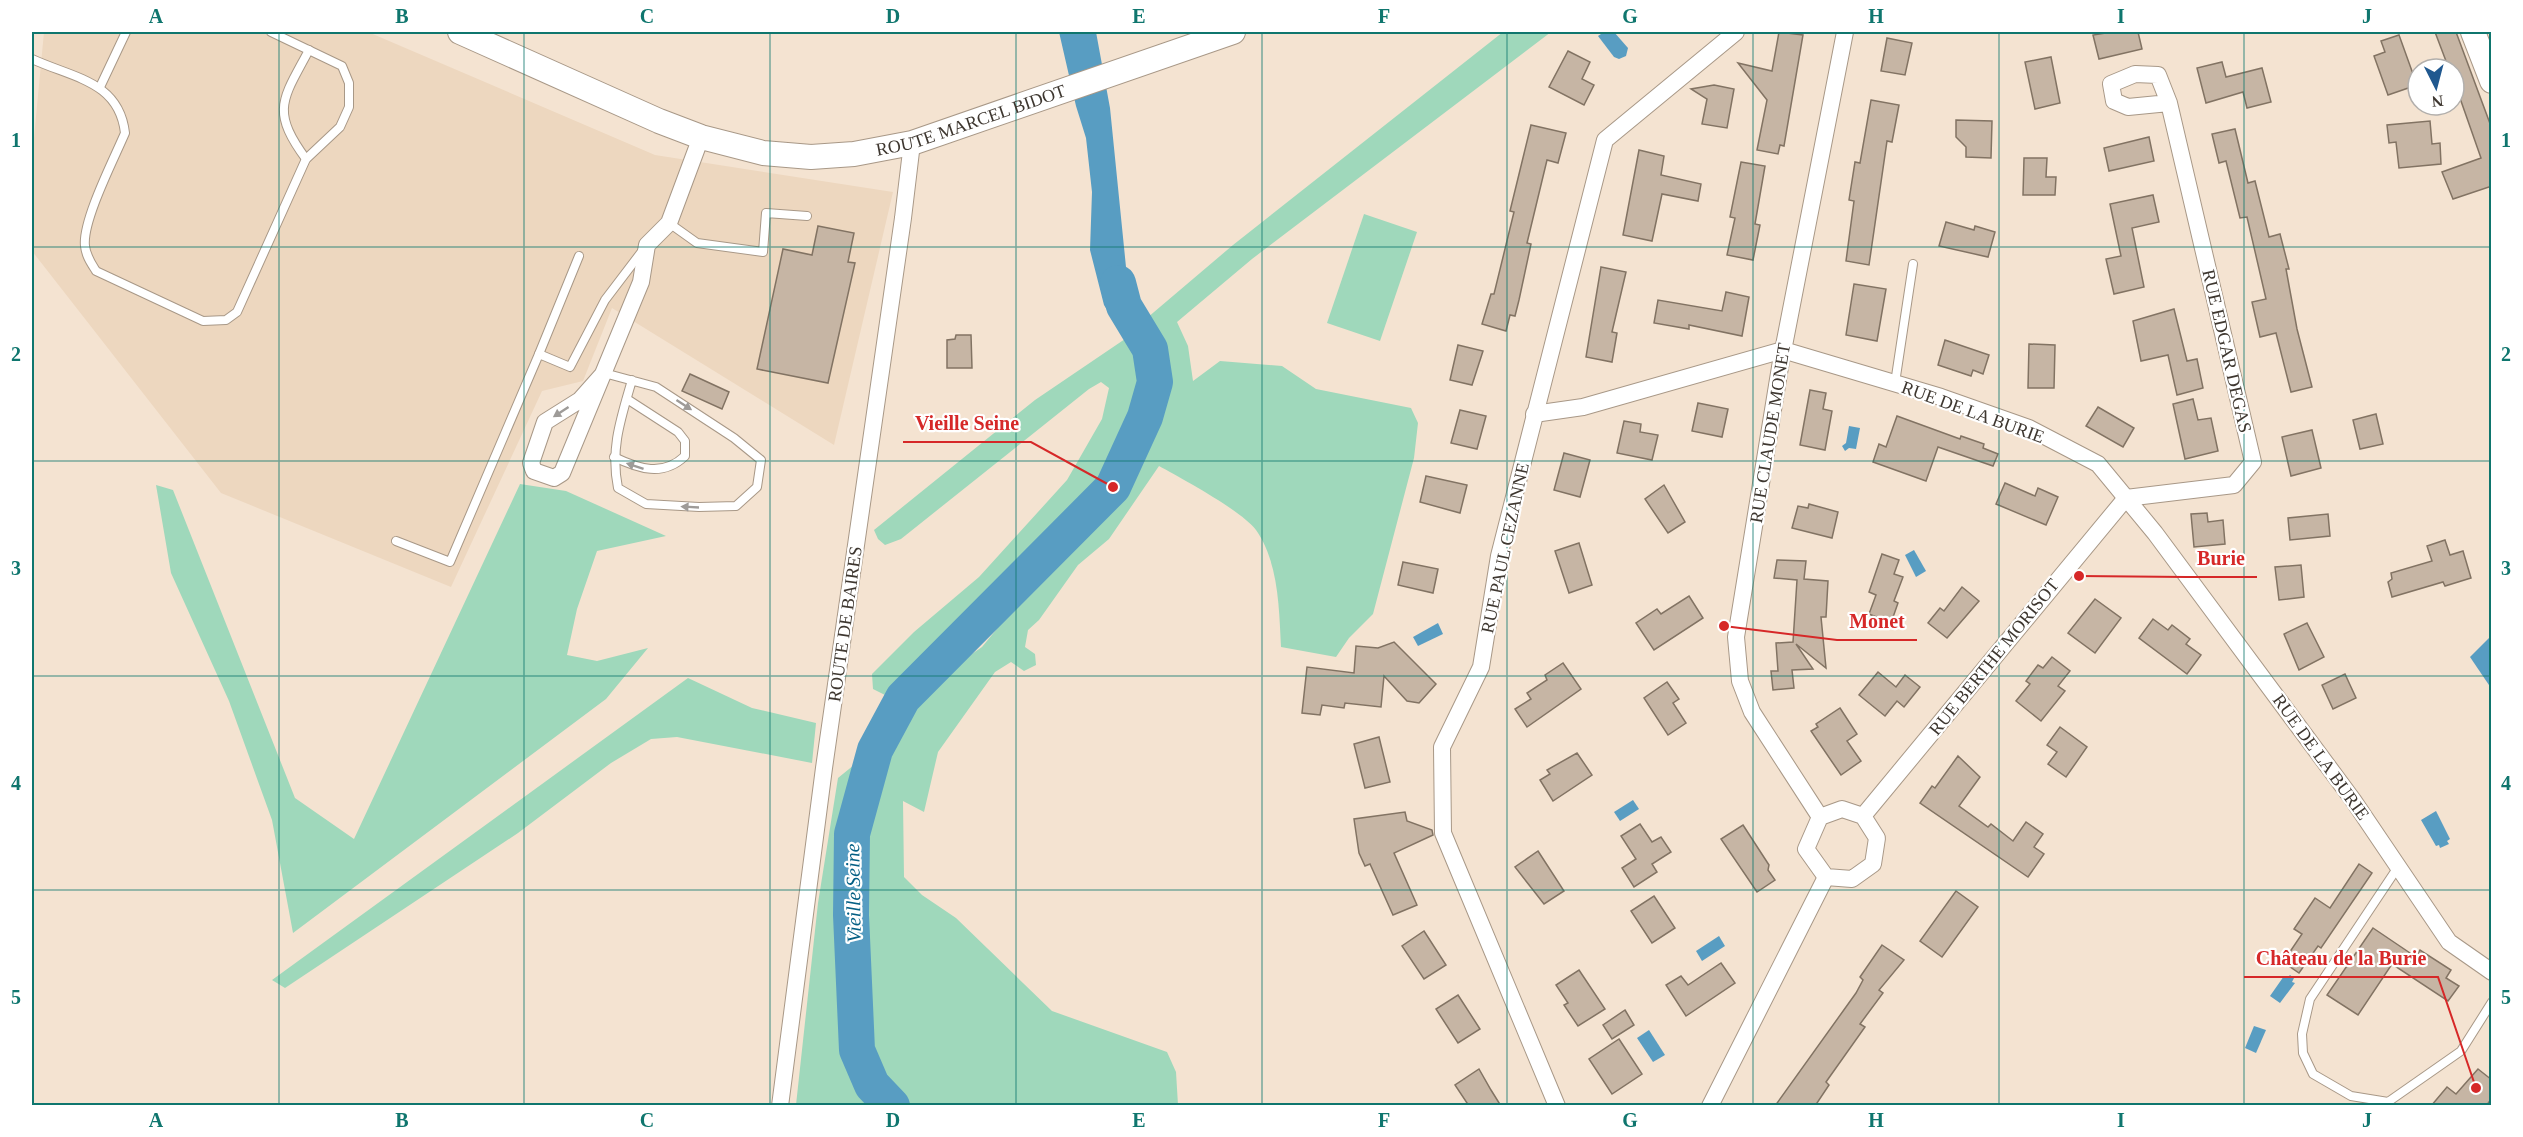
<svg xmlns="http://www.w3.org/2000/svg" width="2523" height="1137" font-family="'Times New Roman',serif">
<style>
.built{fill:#edd7bf}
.green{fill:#9fd8bb}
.water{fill:#589dc2}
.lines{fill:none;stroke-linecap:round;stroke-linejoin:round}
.river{stroke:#589dc2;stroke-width:36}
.building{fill:#c6b5a4;stroke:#827363;stroke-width:1.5}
.lane-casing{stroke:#a89887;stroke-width:10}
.street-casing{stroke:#a89887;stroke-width:18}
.secondary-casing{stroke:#a89887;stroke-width:26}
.lane{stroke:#fff;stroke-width:8}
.street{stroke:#fff;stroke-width:16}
.secondary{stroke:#fff;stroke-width:24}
.oneway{fill:#9e9b98}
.grid{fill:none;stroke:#0f766e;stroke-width:1.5;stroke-opacity:0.55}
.labels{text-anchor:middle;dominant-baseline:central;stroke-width:4.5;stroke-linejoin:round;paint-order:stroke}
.street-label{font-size:18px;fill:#3e3730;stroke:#fff}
.water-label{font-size:20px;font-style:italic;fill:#045f84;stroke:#fff}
.leader{fill:none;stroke:#d62828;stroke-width:2}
.callout-dot{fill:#d62828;stroke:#fff;stroke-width:2}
.callout-label{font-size:20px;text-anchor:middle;font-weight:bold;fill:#d62828;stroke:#fff;stroke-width:4.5;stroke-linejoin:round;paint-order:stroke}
.neatline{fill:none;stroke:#0f766e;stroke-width:2}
.grid-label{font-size:20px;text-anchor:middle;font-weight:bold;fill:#0f766e}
</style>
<rect width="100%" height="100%" fill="#f4e3d1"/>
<!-- built -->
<path class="built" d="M44,32H368L655,155L893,192L834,445L612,308L583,381L542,391L451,587L221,493L32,251V159Z"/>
<!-- green -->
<g class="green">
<path d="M1503,32H1551L1252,259L1177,322L1188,346L1193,381L1220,361L1282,366L1316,389L1411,408L1418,423L1414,458L1373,614L1349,638L1336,657L1281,647C1279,609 1279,563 1256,530C1242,511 1181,478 1159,466L1109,539L1078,565L1039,620L1028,630L1025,647L1035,654L1036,665L1024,671L1011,662L995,672L938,752L924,812L903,801L904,877L922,895L956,918L1052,1011L1167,1052L1176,1072L1178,1105L909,1106L893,1100L873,1076L863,1043L855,846L865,805L894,729L925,686L982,647L1033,585L1104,511L1147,442L1164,388L1165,358L1147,318L1233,245Z"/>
<path d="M1364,214L1417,232L1380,341L1327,323Z"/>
<path d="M1125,339L1142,360L1146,375L1141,405L1096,483L998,586L897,686L885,695L873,689L872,674L914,632L979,577L1067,480L1102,419L1109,388L1101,382L1089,389L901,539L885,545L878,539L874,530L1035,400Z"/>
<path d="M520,484L566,491L666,536L597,551L577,609L567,655L597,661L648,648L606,699L293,933L272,820L229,701L171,573L156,485L173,490L295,798L354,839Z"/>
<path d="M688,678L752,708L816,723L812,763L677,737L651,739L611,763L518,833L285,988L272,980Z"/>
<path d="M865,756L854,792L843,848L847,1044L862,1086L881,1105H796L818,903L838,778Z"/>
</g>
<!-- water -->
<g class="water">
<path d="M1059,32H1096L1110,108L1126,267L1132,288L1147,318L1125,339L1104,305L1090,250L1092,192L1086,138L1076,106Z"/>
<path d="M1604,32H1614L1628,48L1626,56L1619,59L1614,57L1598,36Z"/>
<path d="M1849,426L1860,428L1856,449L1849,448L1845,451L1842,446L1846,443Z"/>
<path d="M1914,550L1926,571L1916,577L1905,555Z"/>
<path d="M1438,623L1443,634L1418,646L1413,637Z"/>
<path d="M2491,636V688L2470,657Z"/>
<path d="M1633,800L1639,809L1620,821L1614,812Z"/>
<path d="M2436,811L2450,839L2447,841L2449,844L2440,848L2439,845L2436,846L2421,820Z"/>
<path d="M1719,936L1725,946L1702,961L1696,951Z"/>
<path d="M2290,975L2294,978L2292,982L2295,983L2280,1003L2270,996L2284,976L2287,978Z"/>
<path d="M2254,1026L2266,1030L2256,1053L2245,1048Z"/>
<path d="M1649,1030L1665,1055L1653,1062L1637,1038Z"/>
</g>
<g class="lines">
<!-- river -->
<path class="river" d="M892,1106L872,1085L857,1050L851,915L852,834L875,750L903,698L1113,487L1145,417L1155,382L1150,349L1124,306L1118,283"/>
</g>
<!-- building -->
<g class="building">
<path d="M1779,32L1803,35L1784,146L1780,145L1778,154L1757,150L1767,100L1738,63L1772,71Z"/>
<path d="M2112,32H2138L2142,49L2099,59L2093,35Z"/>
<path d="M2435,32H2456L2492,129V186L2453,199L2442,172L2481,158L2454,81V69H2449Z"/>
<path d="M2399,35L2417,85L2388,95L2374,56L2385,52L2381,41Z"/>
<path d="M1887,38L1912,43L1905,75L1881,71Z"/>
<path d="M1568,51L1590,62L1582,79L1594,85L1584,105L1549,87Z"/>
<path d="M2051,57L2060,103L2035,109L2025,62Z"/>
<path d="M2222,62L2226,77L2262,68L2271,102L2247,108L2243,92L2206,103L2197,68Z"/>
<path d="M1714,85L1734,89L1727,128L1702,124L1707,99L1691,89Z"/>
<path d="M1871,100L1899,105L1892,142L1887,141L1869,265L1846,261L1854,201L1849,200L1855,162L1860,163Z"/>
<path d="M1956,120L1992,121L1991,158L1966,157V147L1956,137Z"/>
<path d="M2430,121L2432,144L2440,143L2441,164L2399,168L2396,142L2389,143L2387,125Z"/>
<path d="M1531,125L1566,133L1558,163L1547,160L1527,243L1531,244L1519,300L1515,316L1510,315L1506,331L1482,324L1491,294H1494L1514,212L1510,211Z"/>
<path d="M2235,129L2248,183L2255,181L2269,237L2280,234L2289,269H2286L2297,329L2312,387L2291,392L2276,333L2260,337L2252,302L2266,299L2247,217L2240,218L2226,161L2219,163L2212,134Z"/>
<path d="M2149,137L2154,161L2109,171L2104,148Z"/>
<path d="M1639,150L1664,156L1661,175L1701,184L1698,201L1662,194L1652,241L1623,235Z"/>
<path d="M2024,158H2047L2046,177H2056L2055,195H2023Z"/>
<path d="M1741,162L1765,166L1755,224L1760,225L1753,260L1727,255L1735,218L1730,217Z"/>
<path d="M2153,195L2159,222L2132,228L2144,287L2114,294L2106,259L2121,256L2110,204Z"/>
<path d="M1946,222L1974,230L1975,226L1995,232L1988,257L1939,246Z"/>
<path d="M818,226L854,233L848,262L855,263L828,383L757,369L783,249L812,255Z"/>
<path d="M1601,267L1626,272L1612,332L1617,333L1612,362L1586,357Z"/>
<path d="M1854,284L1886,289L1877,341L1846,335Z"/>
<path d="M1726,292L1749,297L1742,336L1689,325V329L1654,323L1658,300L1722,311Z"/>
<path d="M2174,309L2187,361L2197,359L2203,388L2177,395L2168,355L2141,361L2133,321Z"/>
<path d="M956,335H971L972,368H947V340L955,339Z"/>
<path d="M1945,340L1989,355L1983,374L1973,370L1971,376L1938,365Z"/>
<path d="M2029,344L2055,345L2054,388H2028Z"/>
<path d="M1458,345L1483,351L1472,385L1450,380Z"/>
<path d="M690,374L729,392L722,409L682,391Z"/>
<path d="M1810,390L1826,393L1823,409L1832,411L1825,450L1800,445Z"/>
<path d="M2193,399L2198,420L2211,418L2218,451L2185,459L2173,404Z"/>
<path d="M1698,403L1728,409L1722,437L1692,431Z"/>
<path d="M2098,407L2134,428L2123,447L2086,426Z"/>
<path d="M1460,410L1486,416L1477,449L1451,443Z"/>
<path d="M2376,414L2383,444L2360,449L2353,420Z"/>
<path d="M1897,416L1960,439L1961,436L1984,444L1983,448L1998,454L1993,466L1938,447L1926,481L1873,462L1879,444L1886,447Z"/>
<path d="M1624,421L1641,424L1640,432L1658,435L1652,460L1617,453Z"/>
<path d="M2312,430L2321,468L2291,476L2282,437Z"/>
<path d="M1564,453L1590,460L1580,497L1554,490Z"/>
<path d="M1426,476L1467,485L1460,513L1420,502Z"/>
<path d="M2005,483L2035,496L2038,488L2058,497L2046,525L1996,504Z"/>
<path d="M1664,485L1685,522L1668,533L1645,499Z"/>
<path d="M1809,504L1838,512L1832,538L1792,528L1798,506L1808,508Z"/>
<path d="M2207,513L2208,522L2223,520L2225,544L2194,547L2191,514Z"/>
<path d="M2328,514L2330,536L2290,540L2288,518Z"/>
<path d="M2445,540L2450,555L2463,551L2471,578L2445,586L2443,582L2392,597L2388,582L2392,579L2391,573L2432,561L2427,546Z"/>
<path d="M1579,543L1592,585L1569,593L1555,551Z"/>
<path d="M1882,554L1899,560L1894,574L1903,577L1894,601L1898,603L1891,623L1869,614L1876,595L1869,592Z"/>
<path d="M1777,560L1806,561L1804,579L1828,581L1826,617H1821L1826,668L1796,644L1813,669L1792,670L1794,688L1773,690L1771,671H1778L1776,643L1793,642L1797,580L1774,578Z"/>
<path d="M1403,562L1438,569L1433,593L1398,585Z"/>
<path d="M2301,565L2304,597L2279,600L2275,567Z"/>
<path d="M1962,587L1979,601L1947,638L1928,623L1940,608L1944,611Z"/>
<path d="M1689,596L1703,618L1654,650L1636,623L1657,609L1661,614Z"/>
<path d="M2095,599L2121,618L2095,653L2068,633Z"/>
<path d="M2153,619L2168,630L2172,625L2190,639L2186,644L2201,655L2187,674L2139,638Z"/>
<path d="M2307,623L2324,657L2299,670L2284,634Z"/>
<path d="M1394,642L1436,684L1419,703L1407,701L1384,676L1381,707L1345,703L1344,708L1322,705L1320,715L1302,713L1307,667L1354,673L1356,646L1378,648Z"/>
<path d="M2052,657L2070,671L2058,686L2065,691L2041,721L2016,701L2030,684L2026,681L2038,665L2043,668Z"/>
<path d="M1563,663L1581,689L1527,727L1515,709L1531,699L1527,693L1547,680L1545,675Z"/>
<path d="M1878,672L1896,687L1905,675L1920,687L1904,707L1897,701L1885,716L1859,695Z"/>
<path d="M2345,674L2356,698L2333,709L2322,685Z"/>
<path d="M1667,682L1679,699L1673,703L1686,723L1668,735L1644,698Z"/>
<path d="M1840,708L1857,734L1847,741L1861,761L1841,775L1811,731L1818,727L1816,724Z"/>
<path d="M2060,727L2087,747L2066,777L2048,764L2057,752L2047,745Z"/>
<path d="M1379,737L1390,782L1365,788L1354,744Z"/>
<path d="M1577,753L1592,775L1553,801L1540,780L1550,774L1547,770Z"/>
<path d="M1958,756L1980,777L1959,806L1988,827L1991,824L2013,841L2026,822L2043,834L2034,847L2044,854L2028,877L1920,803L1932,786L1935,788Z"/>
<path d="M1405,812L1407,821L1432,830L1433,835L1394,853L1417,905L1393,915L1370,864L1365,866L1359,853L1354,819Z"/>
<path d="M1640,824L1652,842L1661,837L1671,852L1652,864L1657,872L1634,887L1622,868L1636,859L1621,836Z"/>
<path d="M1743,825L1769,865L1768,870L1775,880L1757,892L1721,839Z"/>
<path d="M1538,851L1564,891L1544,904L1515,867Z"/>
<path d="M2359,864L2372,873L2321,948L2318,946L2299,973L2283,962L2302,934L2294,929L2315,898L2330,908Z"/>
<path d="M1956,891L1978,907L1942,957L1920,941Z"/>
<path d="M1654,896L1675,928L1652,943L1631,911Z"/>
<path d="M2373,928L2416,957L2420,950L2451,970L2446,978L2459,986L2448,1001L2392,964L2358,1015L2327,995Z"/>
<path d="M1424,931L1446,965L1424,979L1402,946Z"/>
<path d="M1882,945L1904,960L1879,990L1883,993L1860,1024L1865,1027L1826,1082L1829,1085L1815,1106H1775L1856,993L1863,980L1860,977Z"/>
<path d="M1721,963L1735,983L1686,1016L1666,985L1681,976L1688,985Z"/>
<path d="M1579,970L1605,1009L1578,1026L1564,1005L1568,1003L1556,985Z"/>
<path d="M1458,995L1480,1029L1458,1043L1436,1009Z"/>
<path d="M1625,1010L1634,1025L1612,1039L1603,1025Z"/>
<path d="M1619,1039L1642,1074L1612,1094L1589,1059Z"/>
<path d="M1479,1069L1491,1090L1501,1106H1469L1455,1085Z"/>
<path d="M2478,1069L2492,1080V1098L2486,1106H2431L2447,1087L2456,1094Z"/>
</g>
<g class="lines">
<defs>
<g id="lane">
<path d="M32,59C73,78 119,81 125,133C114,159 82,221 85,246C86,256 91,263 96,271L203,321L226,320L237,312L306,159L340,127L349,107V83L342,66L271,32"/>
<path d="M100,87L126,32"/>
<path d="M306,159C270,110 283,99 309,50"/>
<path d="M669,223L697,243L763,252L766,213L807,216"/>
<path d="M539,354L579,256"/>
<path d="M604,373L656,387L734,438L761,460L757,487L736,506L699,507L646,504L618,488C610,449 621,418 632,380"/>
<path d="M1895,383L1913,264"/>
<path d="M614,457C639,469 663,477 685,456V441L678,432L627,399"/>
<path d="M396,541L450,562L539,354L570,367L605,300L643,250"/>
<path d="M2398,867L2310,999L2302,1034L2303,1053L2313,1074L2351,1096L2388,1102L2461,1051L2492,1002"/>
</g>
<g id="street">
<path d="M604,373L580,400L545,422L531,463L534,471L554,478L562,473L641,282L647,245L669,223L701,137"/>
<path d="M1534,414L1583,407L1783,350L1941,397L2029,428L2098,464L2155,533L2353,800L2449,942L2492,972"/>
<path d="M2126,498L2234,485L2253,462L2169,103L2158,75L2135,74L2111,84L2114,101L2128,107L2169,103"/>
<path d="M1842,809L1863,816L1877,838L1873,864L1852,879L1826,877L1806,849L1820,817Z"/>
<path d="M1863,816L2126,498"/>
<path d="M1820,817L1752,712L1740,681L1736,637L1781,361L1845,32"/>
<path d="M780,1106L824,768L903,218L912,143"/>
<path d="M1557,1106L1443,833L1442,747L1481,667L1499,556L1605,140L1736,32"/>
<path d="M1710,1106L1826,877"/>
</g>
<g id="secondary">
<path id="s1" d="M460,32L659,121L701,137L763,153L811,157L854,154L912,143L1233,32"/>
<path d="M2473,32L2492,81"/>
</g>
</defs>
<!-- lane casing -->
<use href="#lane" class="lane-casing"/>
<!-- street casing -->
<use href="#street" class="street-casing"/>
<!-- secondary casing -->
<use href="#secondary" class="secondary-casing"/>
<!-- lane -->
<use href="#lane" class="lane"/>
<!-- street -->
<use href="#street" class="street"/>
<!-- secondary -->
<use href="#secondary" class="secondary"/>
</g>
<!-- one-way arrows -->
<defs><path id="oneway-solid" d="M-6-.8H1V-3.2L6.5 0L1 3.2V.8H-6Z" transform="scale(1.5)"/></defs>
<g class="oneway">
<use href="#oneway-solid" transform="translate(684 405) rotate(33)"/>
<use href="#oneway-solid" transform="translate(561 412) rotate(147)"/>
<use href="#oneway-solid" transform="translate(635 466) rotate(-162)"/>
<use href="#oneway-solid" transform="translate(690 507) rotate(-177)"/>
</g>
<!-- grid -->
<path class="grid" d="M279,32V1106M524,32V1106M770,32V1106M1016,32V1106M1262,32V1106M1507,32V1106M1753,32V1106M1999,32V1106M2244,32V1106M32,247H2492M32,461H2492M32,676H2492M32,890H2492"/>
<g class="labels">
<!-- street labels -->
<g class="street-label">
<text stroke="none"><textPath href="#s1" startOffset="540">ROUTE MARCEL BIDOT</textPath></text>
<text transform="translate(2227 351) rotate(77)">RUE EDGAR DEGAS</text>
<text transform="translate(1973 412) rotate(20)">RUE DE LA BURIE</text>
<text transform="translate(1770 433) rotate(-81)">RUE CLAUDE MONET</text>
<text transform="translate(1505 548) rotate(-78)">RUE PAUL CEZANNE</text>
<text transform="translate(845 624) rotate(-82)">ROUTE DE BAIRES</text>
<text transform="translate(1994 657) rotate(-51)">RUE BERTHE MORISOT</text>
<text transform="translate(2321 757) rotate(54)">RUE DE LA BURIE</text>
</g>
<!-- water labels -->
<g class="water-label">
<text transform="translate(853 893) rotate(-91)">Vieille Seine</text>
</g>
</g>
<!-- callouts -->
<path class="leader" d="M1113 487L1031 442H903M2079 576L2186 577H2257M1724 626L1837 640H1917M2476 1088L2438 977H2244"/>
<g class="callout-dot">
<circle cx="1113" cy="487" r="6"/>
<circle cx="2079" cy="576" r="6"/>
<circle cx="1724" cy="626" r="6"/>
<circle cx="2476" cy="1088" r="6"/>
</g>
<g class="callout-label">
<text x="967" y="430">Vieille Seine</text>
<text x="2221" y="565">Burie</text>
<text x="1877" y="628">Monet</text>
<text x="2341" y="965">Château de la Burie</text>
</g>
<!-- border -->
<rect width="2523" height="1137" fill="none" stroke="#ffffff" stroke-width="66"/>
<!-- north arrow -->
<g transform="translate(2436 87) rotate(174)"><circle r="28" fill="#ffffff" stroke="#b2afac" stroke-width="1.5"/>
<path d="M0-4.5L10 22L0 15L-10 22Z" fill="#20588f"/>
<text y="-9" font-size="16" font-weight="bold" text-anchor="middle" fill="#3e3730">N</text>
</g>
<rect x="33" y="33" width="2457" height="1071" class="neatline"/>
<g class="grid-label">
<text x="156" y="23">A</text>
<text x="402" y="23">B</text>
<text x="647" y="23">C</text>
<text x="893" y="23">D</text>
<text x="1139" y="23">E</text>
<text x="1384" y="23">F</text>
<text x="1630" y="23">G</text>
<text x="1876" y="23">H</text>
<text x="2121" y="23">I</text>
<text x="2367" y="23">J</text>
<text x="16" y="147">1</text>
<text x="2506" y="147">1</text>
<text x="16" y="361">2</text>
<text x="2506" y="361">2</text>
<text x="16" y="575">3</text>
<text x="2506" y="575">3</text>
<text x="16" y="790">4</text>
<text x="2506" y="790">4</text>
<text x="16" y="1004">5</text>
<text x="2506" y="1004">5</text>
<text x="156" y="1127">A</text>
<text x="402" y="1127">B</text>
<text x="647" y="1127">C</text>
<text x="893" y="1127">D</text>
<text x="1139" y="1127">E</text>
<text x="1384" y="1127">F</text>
<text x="1630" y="1127">G</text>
<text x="1876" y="1127">H</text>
<text x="2121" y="1127">I</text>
<text x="2367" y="1127">J</text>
</g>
</svg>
